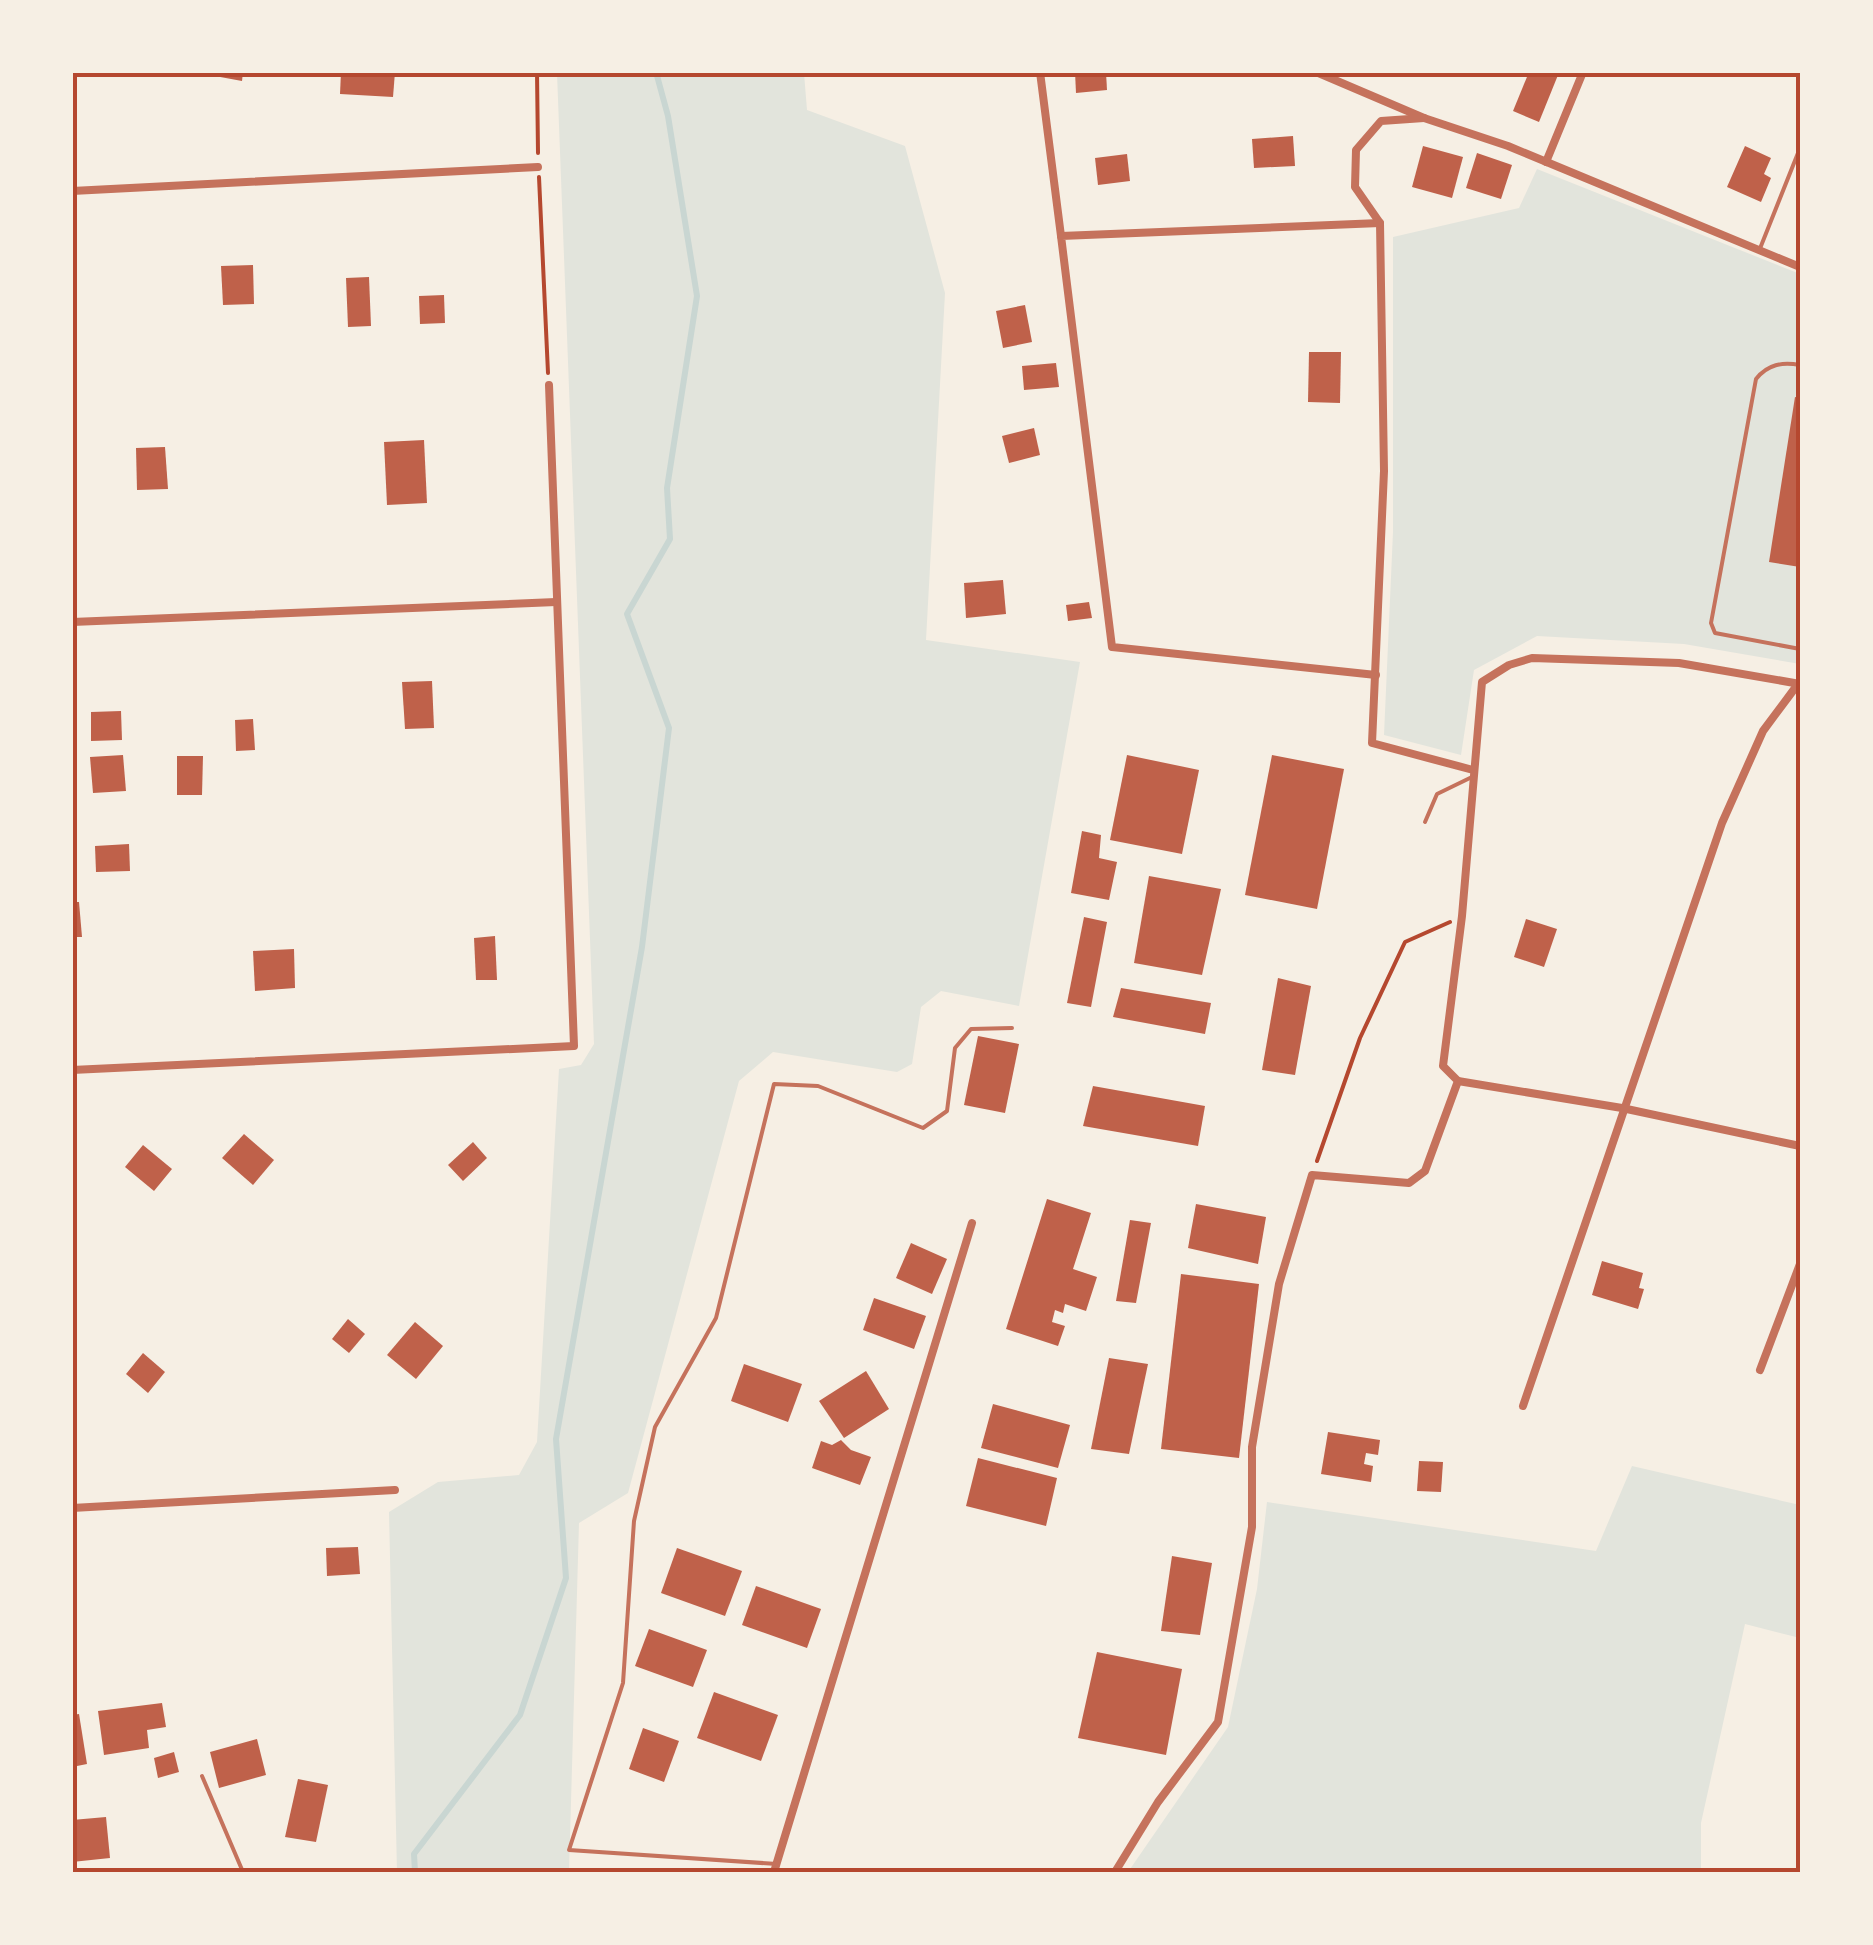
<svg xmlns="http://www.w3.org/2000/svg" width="1873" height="1945" font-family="'Open Sans',sans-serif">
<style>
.green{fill:#e2e4dc}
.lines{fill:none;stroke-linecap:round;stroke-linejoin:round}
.stream{stroke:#c9d6d2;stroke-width:6}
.building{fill:#bf614a}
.path{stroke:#b5482f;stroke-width:4}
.service{stroke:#c5725c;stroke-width:4}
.minor{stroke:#c5725c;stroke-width:8}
.neatline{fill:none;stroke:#b5482f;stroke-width:4}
</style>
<rect width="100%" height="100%" fill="#f6efe4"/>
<!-- green -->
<g class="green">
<path d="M557,73H804L807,110L905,146L945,293L926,640L1080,662L1019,1006L941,991L921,1007L912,1064L897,1072L773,1052L739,1081L628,1493L579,1523L569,1872H397L389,1512L438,1482L519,1475L537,1442L559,1069L581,1065L594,1044Z"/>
<path d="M1537,169L1800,274V664L1684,644L1537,636L1474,670L1461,755L1384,735L1393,532V237L1519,208Z"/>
<path d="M1632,1466L1800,1505V1638L1745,1624L1701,1823V1872H1128L1228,1727L1257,1589L1267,1502L1596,1551Z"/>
</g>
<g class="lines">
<!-- stream -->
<path class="stream" d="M415,1872L414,1854L520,1715L566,1578L556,1439L642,947L669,728L627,614L670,539L667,488L697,296L668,116L656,72"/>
</g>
<!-- building -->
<g class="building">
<path d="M193,72H243L242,81Z"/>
<path d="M341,72H395L393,97L340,94Z"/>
<path d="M1075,72H1106L1107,90L1076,93Z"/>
<path d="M1529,72L1558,75L1539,122L1513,111Z"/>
<path d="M1293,136L1295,166L1254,168L1252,139Z"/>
<path d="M1423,146L1463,157L1452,198L1412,187Z"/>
<path d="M1745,146L1771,158L1764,174L1771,178L1761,202L1727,187Z"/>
<path d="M1477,153L1512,165L1501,199L1466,188Z"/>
<path d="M1127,154L1130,181L1098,185L1095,158Z"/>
<path d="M253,265L254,304L223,305L221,266Z"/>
<path d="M369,277L371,326L348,327L346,278Z"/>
<path d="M444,295L445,323L420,324L419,296Z"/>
<path d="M1025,305L1032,342L1003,348L996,311Z"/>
<path d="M1309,352H1341L1340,403L1308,402Z"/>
<path d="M1056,363L1059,387L1024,390L1022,366Z"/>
<path d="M1795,397L1800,398V567L1769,562Z"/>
<path d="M1034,428L1040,455L1009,463L1002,436Z"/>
<path d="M424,440L427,503L387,505L384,442Z"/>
<path d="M165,447L168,489L137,490L136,448Z"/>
<path d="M1003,580L1006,614L966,618L964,583Z"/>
<path d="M1089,602L1092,618L1068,621L1066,605Z"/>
<path d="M432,681L434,728L405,729L402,682Z"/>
<path d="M121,711L122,740L91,741V712Z"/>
<path d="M253,719L255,750L236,751L235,720Z"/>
<path d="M123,755L126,791L93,793L90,757Z"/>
<path d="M1127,755L1199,770L1182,854L1110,840Z"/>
<path d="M1272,755L1344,769L1317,909L1245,895Z"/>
<path d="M177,756H203L202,795H177Z"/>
<path d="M1082,831L1101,835L1099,858L1117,862L1109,900L1071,893Z"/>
<path d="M129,844L130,871L96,872L95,846Z"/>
<path d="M1149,876L1221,889L1202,975L1134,963Z"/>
<path d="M72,902H79L82,937H72Z"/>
<path d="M1084,917L1107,922L1091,1007L1067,1003Z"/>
<path d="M1526,919L1557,929L1544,967L1514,957Z"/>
<path d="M495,936L497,980H476L474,938Z"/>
<path d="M294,949L295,988L255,991L253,951Z"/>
<path d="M1278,978L1311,986L1295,1075L1262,1070Z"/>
<path d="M1121,988L1211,1003L1205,1034L1113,1017Z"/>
<path d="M978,1036L1019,1044L1005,1113L964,1105Z"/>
<path d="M1093,1086L1205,1106L1198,1146L1083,1126Z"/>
<path d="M244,1134L274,1160L253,1185L222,1158Z"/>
<path d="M473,1142L487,1158L463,1181L448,1165Z"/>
<path d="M143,1145L172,1169L154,1191L125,1167Z"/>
<path d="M1047,1199L1091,1213L1073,1269L1097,1277L1086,1311L1065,1304L1063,1313L1055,1310L1052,1322L1065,1326L1058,1346L1006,1329Z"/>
<path d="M1196,1204L1266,1217L1258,1264L1188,1248Z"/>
<path d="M1130,1220L1151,1223L1136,1303L1116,1301Z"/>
<path d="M911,1243L947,1259L932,1294L896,1278Z"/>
<path d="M1602,1261L1643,1273L1639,1288L1644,1289L1638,1309L1592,1295Z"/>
<path d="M1181,1274L1259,1284L1239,1458L1161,1449Z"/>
<path d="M874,1298L926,1316L914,1349L863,1330Z"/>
<path d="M348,1319L365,1334L349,1353L332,1339Z"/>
<path d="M415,1322L443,1346L416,1379L387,1355Z"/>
<path d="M143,1353L165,1372L148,1393L126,1374Z"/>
<path d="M1109,1358L1148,1364L1129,1454L1091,1449Z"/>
<path d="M744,1364L802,1384L788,1422L731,1401Z"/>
<path d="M866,1371L889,1409L844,1438L819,1401Z"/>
<path d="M993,1404L1070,1425L1058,1468L981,1448Z"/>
<path d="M1328,1432L1380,1440L1378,1455L1366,1453L1364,1464L1373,1466L1371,1482L1321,1474Z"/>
<path d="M841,1440L851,1450L871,1457L860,1485L812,1468L821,1441L832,1445Z"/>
<path d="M978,1458L1057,1478L1046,1526L966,1506Z"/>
<path d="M1419,1461L1443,1462L1441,1492L1417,1491Z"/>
<path d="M358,1547L360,1574L327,1576L326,1548Z"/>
<path d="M677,1548L742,1571L725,1616L661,1593Z"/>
<path d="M1172,1556L1212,1563L1200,1635L1161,1631Z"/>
<path d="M756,1586L821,1609L807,1648L742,1625Z"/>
<path d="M649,1629L707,1650L693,1687L635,1666Z"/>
<path d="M1097,1652L1182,1669L1166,1755L1078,1738Z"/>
<path d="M714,1692L778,1715L761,1761L697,1738Z"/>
<path d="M162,1703L166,1727L147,1730L149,1748L104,1755L98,1711Z"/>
<path d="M79,1714L87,1764L72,1767V1715Z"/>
<path d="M643,1728L679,1741L664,1782L629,1769Z"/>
<path d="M257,1739L266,1775L219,1788L210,1752Z"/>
<path d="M174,1752L179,1772L158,1778L154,1758Z"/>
<path d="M298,1779L328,1785L316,1842L285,1837Z"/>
<path d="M106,1817L110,1858L72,1862V1820Z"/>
</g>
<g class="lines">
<!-- path -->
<g class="path">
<path d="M537,72L538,153"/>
<path d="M539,177L548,373"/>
<path d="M1317,1161L1360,1038L1405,942L1450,922"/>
</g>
<!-- service -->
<g class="service">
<path d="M1759,251L1800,148"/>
<path d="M1800,365C1782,362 1768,364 1756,379L1711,623L1715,633L1800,649"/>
<path d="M1425,822L1437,794L1472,777"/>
<path d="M202,1776L243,1872"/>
<path d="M777,1864L569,1850L623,1683L634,1521L655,1427L716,1318L774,1084L818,1086L923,1128L947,1111L955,1048L971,1029L1012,1028"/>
</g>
<!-- minor -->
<g class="minor">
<path d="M1040,72L1061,236"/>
<path d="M1316,72L1424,118L1508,146L1800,267"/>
<path d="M1424,118L1381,121L1356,150L1355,187L1380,223L1384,471L1372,743L1473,770"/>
<path d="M1546,162L1583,72"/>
<path d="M72,191L538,167"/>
<path d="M72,622L556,602"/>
<path d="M1376,675L1112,647L1061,236L1380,223"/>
<path d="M72,1070L574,1046L549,385"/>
<path d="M1458,1081L1622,1108L1800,1146"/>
<path d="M1760,1370L1800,1264"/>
<path d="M1523,1406L1722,823L1763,731L1798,684"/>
<path d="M72,1508L395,1490"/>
<path d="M774,1872L972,1223"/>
<path d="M1115,1872L1158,1802L1218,1722L1252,1527V1447L1279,1284L1312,1175L1409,1183L1425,1171L1458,1081L1443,1066L1462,916L1482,682L1509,665L1532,658L1679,663L1800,684"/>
</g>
</g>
<!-- border -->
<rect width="1873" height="1945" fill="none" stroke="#f6efe4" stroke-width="150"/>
<rect x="75" y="75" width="1723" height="1795" class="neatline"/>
</svg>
